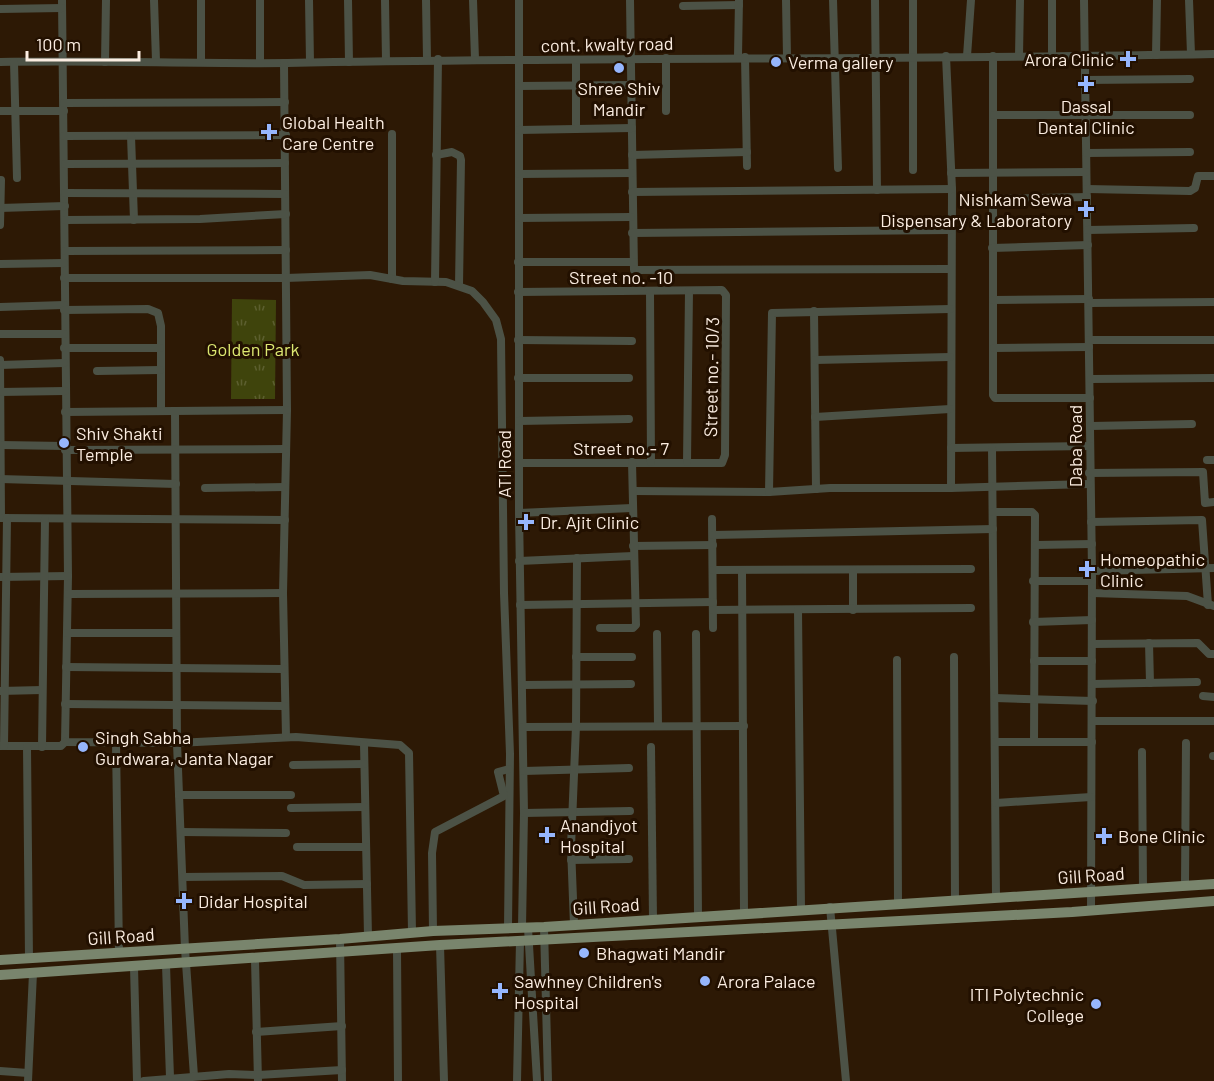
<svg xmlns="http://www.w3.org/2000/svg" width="1214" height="1081" font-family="Barlow,sans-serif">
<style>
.grass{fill:url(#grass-tufts)}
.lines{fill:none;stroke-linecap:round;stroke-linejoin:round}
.minor{stroke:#4c5246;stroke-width:8}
.major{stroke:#79856d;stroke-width:10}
.poi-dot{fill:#96b6fd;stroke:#221000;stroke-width:2}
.labels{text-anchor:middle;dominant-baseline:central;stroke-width:6;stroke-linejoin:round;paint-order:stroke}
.street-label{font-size:18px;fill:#fbede1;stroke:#221000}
.poi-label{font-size:18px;fill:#fbede1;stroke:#221000;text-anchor:start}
.park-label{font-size:18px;fill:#dde971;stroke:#221000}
</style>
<defs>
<pattern id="grass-tufts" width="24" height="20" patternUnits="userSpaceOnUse" patternTransform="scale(1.5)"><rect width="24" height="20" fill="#3f440c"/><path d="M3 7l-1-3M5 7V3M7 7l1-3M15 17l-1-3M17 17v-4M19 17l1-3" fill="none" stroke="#5c5f2f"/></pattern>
</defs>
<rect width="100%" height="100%" fill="#2d1905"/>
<!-- grass -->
<path class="grass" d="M232,299L276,300L275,399H231Z"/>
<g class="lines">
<!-- minor -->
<g class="minor">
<path d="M62,0L68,576L65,742L177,743L296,737L400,745L409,753L412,932"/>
<path d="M154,0L156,61"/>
<path d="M201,0V61"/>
<path d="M260,0V62"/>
<path d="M309,0L310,62"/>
<path d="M348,0L349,62"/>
<path d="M385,0L386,61"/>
<path d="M426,0L427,59"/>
<path d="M473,0L475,59"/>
<path d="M519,0V513L524,813L522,927"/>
<path d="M630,0L634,270L950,269"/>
<path d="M786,0L787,57"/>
<path d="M833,0L838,168"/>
<path d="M875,0L877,190"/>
<path d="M913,0V170"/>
<path d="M1084,0L1092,571L1091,911"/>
<path d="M1189,0L1191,54"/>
<path d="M683,6L739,5"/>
<path d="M0,9L62,8"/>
<path d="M1052,55V0"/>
<path d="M1156,55L1157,0"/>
<path d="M738,56L739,0"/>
<path d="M946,56L952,189L951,488"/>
<path d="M967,56L971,0"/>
<path d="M993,56V395L995,398H1090"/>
<path d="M1019,56L1020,0"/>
<path d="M745,57L747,166"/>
<path d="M666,58V111"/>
<path d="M576,60V129"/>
<path d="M0,62C96,60 191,64 287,63C596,57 905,60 1214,54"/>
<path d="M14,62L17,178"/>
<path d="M105,62L106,0"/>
<path d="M284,63L287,410L283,593L286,737"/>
<path d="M1085,80L1190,79"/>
<path d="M519,86L632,85"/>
<path d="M64,103L285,102"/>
<path d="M0,111H64"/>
<path d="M994,115H1190"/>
<path d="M519,130L632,128"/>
<path d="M392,134V279"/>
<path d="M64,136L286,135"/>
<path d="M131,136L134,220"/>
<path d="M1087,153L1190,152"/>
<path d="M436,155L452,152L460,156L461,160L459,285"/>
<path d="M632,155L747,152"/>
<path d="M65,164L285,163"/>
<path d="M951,173L1086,172"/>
<path d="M519,174L632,173"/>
<path d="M1087,189L1190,191L1195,188L1198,176H1214"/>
<path d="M632,192L952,189"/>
<path d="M65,193L285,194"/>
<path d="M992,199L1087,197"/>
<path d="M0,208L65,206"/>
<path d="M519,218L631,217"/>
<path d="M65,220L200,219L286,214"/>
<path d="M0,225L1,180"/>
<path d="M1088,230L1194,228"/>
<path d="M632,233L950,230"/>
<path d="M992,248L1088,245"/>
<path d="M65,251L286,250"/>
<path d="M518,262H633"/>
<path d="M0,264L64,263"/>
<path d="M64,278H286L370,275L403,281L446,282L472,291L483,302L496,320L501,339L504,593L510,754L508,927"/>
<path d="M435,282L438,59"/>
<path d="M518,292L722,290L726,295L725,455L722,463H519"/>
<path d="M650,292L651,462"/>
<path d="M993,300L1089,299"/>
<path d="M1090,303L1214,302"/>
<path d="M0,307L64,305"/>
<path d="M64,310L148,309L158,313L161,326V411"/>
<path d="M814,311L816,489"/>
<path d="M0,334H64"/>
<path d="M518,340L632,341"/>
<path d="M1089,340H1214"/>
<path d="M64,348H160"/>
<path d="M994,348L1089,347"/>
<path d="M0,360L1,518"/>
<path d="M815,360L950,357"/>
<path d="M0,365L64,363"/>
<path d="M97,371L160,370"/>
<path d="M518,378H629"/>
<path d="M1091,379L1214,378"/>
<path d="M0,392L65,391"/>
<path d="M175,411L177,743L185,949L194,1076"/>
<path d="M65,412L287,410"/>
<path d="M815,417L950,409"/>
<path d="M519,421L629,419"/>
<path d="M1091,426L1192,424"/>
<path d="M1,445L65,446"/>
<path d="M951,448L1090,446"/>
<path d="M992,448L996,897"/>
<path d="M65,450L286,449"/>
<path d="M1207,460H1214"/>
<path d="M687,462L689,291"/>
<path d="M1089,473L1203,472L1205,503L1214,502"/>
<path d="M0,479L176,484"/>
<path d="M205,488L285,487"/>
<path d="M633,491L769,492L830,488H951L1089,484"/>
<path d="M769,492L772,313L950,309"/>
<path d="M993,512H1032L1035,515L1034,742"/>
<path d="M519,513L632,508"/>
<path d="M0,518L285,520"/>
<path d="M712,519L713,628"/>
<path d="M1091,522L1202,520L1208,605"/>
<path d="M713,535L993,529"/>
<path d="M1036,545L1092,544"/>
<path d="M633,546L713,545"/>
<path d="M519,561L633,556"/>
<path d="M713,570L971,569"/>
<path d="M853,570V610"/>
<path d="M742,571L744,912"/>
<path d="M1092,571L1214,568"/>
<path d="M0,577L68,576"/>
<path d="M1033,581H1092"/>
<path d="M1092,593L1187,596L1214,606"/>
<path d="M68,594L283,593"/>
<path d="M520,605L713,602"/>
<path d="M713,610L971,608"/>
<path d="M798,610L801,909"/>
<path d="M1033,622L1092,620"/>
<path d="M600,628H633L636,625L632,462"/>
<path d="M67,633H176"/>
<path d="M657,634L658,726"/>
<path d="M696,634L698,916"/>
<path d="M1149,643L1150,683"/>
<path d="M1092,644L1198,643L1209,654H1214"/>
<path d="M576,657H632"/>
<path d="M954,657L955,900"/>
<path d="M897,660L898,904"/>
<path d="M1034,661H1092"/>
<path d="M66,667L284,669"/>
<path d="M1092,684L1197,682"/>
<path d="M522,685L631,684"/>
<path d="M0,691L42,690"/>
<path d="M1203,696L1214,697"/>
<path d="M995,698L1093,701"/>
<path d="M65,704L285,706"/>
<path d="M1093,721H1214"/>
<path d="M523,727L744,726"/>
<path d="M116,742L119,953"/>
<path d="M995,742H1092"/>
<path d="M364,744L368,936"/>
<path d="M1,746H61L65,742"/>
<path d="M4,746L7,518"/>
<path d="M27,747L29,959"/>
<path d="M42,747L45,519"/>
<path d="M651,747L653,919"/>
<path d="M1142,752L1143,888"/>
<path d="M1213,756H1214"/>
<path d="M293,765L364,764"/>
<path d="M524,771L629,768"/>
<path d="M179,795H291"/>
<path d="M996,803L1091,797"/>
<path d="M291,808L365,807"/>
<path d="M524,813L630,811"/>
<path d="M181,832L286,833"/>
<path d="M297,847H366"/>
<path d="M571,860L629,859"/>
<path d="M183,877L282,876L304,885L367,884"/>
<path d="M1185,886L1186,743"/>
<path d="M830,907L846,1081"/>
<path d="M574,925L571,847L576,726L577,558"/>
<path d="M544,927L548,1081"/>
<path d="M528,928L537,1081"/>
<path d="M433,931L432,853L435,832L504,796L498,772L509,769"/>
<path d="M340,939L342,1081"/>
<path d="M440,945L444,1081"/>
<path d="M397,949L398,1081"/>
<path d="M255,960L258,1081"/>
<path d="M166,965L170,1077"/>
<path d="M134,967L137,1081"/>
<path d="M256,1032L342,1026"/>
<path d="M0,1071L28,1073"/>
<path d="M28,1081L33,973"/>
<path d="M144,1081L229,1074L258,1075L342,1070"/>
<path d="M517,1081L520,941"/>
</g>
<!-- major -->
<g class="major">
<path d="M0,960L340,939L433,931L544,927L1214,884"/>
<path d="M0,975L440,945L1072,912L1214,901"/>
</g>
</g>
<!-- markers -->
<g class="poi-dot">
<path d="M1125 50h6v6h6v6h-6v6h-6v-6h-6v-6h6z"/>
<circle cx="776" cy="62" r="6"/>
<circle cx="619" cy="68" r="6"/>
<path d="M1083 75h6v6h6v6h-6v6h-6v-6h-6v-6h6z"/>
<path d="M266 123h6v6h6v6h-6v6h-6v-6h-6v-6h6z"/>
<path d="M1083 200h6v6h6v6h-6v6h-6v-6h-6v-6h6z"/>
<circle cx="64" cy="443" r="6"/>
<path d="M523 513h6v6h6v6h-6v6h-6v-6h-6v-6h6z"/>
<path d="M1084 560h6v6h6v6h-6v6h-6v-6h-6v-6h6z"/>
<circle cx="83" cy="747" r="6"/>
<path d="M544 826h6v6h6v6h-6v6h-6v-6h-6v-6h6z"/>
<path d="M1101 827h6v6h6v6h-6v6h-6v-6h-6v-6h6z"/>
<path d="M181 892h6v6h6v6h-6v6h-6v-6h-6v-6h6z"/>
<circle cx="584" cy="953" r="6"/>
<circle cx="705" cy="981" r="6"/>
<path d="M497 982h6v6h6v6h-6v6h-6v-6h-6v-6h6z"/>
<circle cx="1096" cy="1004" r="6"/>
</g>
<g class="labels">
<!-- street labels -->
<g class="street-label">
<text transform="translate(607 44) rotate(-1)">cont. kwalty road</text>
<text x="621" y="277">Street no. -10</text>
<text transform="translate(711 377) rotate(-89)">Street no.- 10/3</text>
<text transform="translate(1075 446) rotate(-90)">Daba Road</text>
<text x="621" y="448">Street no.- 7</text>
<text transform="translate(504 464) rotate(-90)">ATI Road</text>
<text transform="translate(1091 875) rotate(-4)">Gill Road</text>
<text transform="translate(606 906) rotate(-4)">Gill Road</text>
<text transform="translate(121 936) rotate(-4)">Gill Road</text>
</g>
<!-- poi labels -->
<g class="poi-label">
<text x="1114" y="59" text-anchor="end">Arora Clinic</text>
<text x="788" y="62">Verma gallery</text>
<text x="619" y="88" text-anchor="middle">Shree Shiv<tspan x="619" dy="21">Mandir</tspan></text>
<text x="1086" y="106" text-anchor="middle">Dassal<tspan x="1086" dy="21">Dental Clinic</tspan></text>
<text x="282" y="122">Global Health<tspan x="282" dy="21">Care Centre</tspan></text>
<text x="1072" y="199" text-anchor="end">Nishkam Sewa<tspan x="1072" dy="21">Dispensary &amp; Laboratory</tspan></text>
<text x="76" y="433">Shiv Shakti<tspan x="76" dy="21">Temple</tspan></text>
<text x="540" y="522">Dr. Ajit Clinic</text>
<text x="1100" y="559">Homeopathic<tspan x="1100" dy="21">Clinic</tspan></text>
<text x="95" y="737">Singh Sabha<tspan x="95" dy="21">Gurdwara, Janta Nagar</tspan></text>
<text x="560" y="825">Anandjyot<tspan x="560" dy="21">Hospital</tspan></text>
<text x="1118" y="836">Bone Clinic</text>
<text x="198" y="901">Didar Hospital</text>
<text x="596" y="953">Bhagwati Mandir</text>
<text x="514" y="981">Sawhney Children's<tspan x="514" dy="21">Hospital</tspan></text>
<text x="717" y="981">Arora Palace</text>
<text x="1084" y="994" text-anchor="end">ITI Polytechnic<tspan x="1084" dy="21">College</tspan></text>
</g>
<!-- park labels -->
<g class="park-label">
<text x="253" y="349">Golden Park</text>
</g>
</g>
<!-- scale -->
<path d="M27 51v9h112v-9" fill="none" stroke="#fbede1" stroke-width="3"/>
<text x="36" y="51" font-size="18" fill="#fbede1" stroke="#221000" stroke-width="4.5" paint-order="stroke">100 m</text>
</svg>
